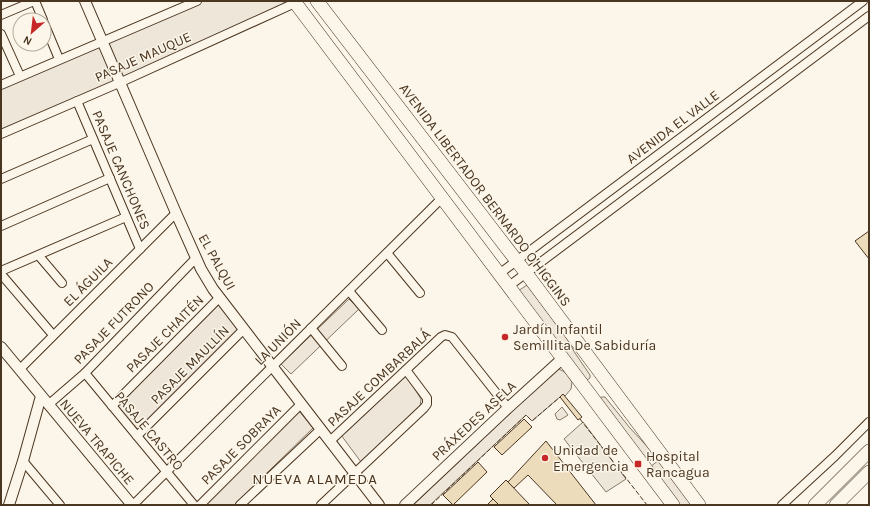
<svg xmlns="http://www.w3.org/2000/svg" width="870" height="506" font-family="Karla,sans-serif">
<style>
.green{fill:#ede6d9;stroke:#887966}
.parking{fill:#ede7d9;stroke:#887966}
.building{fill:#ecdcbc;stroke:#4a3520}
.lines{fill:none;stroke-linecap:round;stroke-linejoin:round}
.minor-casing{stroke:#4a3520;stroke-width:10}
.tertiary-casing{stroke:#4a3520;stroke-width:12}
.primary-casing{stroke:#4a3520;stroke-width:14}
.minor{stroke:#fbf6e9;stroke-width:8}
.tertiary{stroke:#fbf6e9;stroke-width:10}
.primary{stroke:#fbf6e9;stroke-width:13}
.fence{stroke:#4a3520;stroke-width:1;stroke-dasharray:5 2;stroke-linecap:butt}
.poi-dot{fill:#c62828;stroke:#fbf6e9;stroke-width:1.5}
.labels{text-anchor:middle;dominant-baseline:central;stroke-width:3;stroke-linejoin:round;paint-order:stroke}
.street-label{font-size:14px;fill:#4a3520;stroke:#fbf6e9}
.poi-label{font-size:14px;fill:#4a3520;stroke:#fbf6e9;text-anchor:start}
.neighbourhood-label{font-size:15px;letter-spacing:1px;fill:#4a3520;stroke:#fbf6e9}
</style>
<rect width="100%" height="100%" fill="#fbf6e9"/>
<!-- green -->
<g class="green">
<path d="M201,1H283L288,9L1,130V87Z"/>
<path d="M527,285L566,337L575,353L590,375V378L587,380H586L518,291Z"/>
<path d="M349,299L359,309L291,374L281,364Z"/>
<path d="M219,304L238,329L139,431L117,407Z"/>
<path d="M557,369C565,370 568,376 572,382L571,389L565,396L563,394L560,397L532,421L526,415L430,505H413Z"/>
<path d="M406,375L421,399L420,407L361,462L341,435Z"/>
<path d="M601,397H605L630,428L656,456L647,463L600,398Z"/>
<path d="M562,407L568,415L560,420L557,419L555,414Z"/>
<path d="M299,411L313,428L234,505H204Z"/>
<path d="M659,460L693,505H679L650,467Z"/>
</g>
<!-- parking -->
<path class="parking" d="M583,422L626,479L606,492L564,439Z"/>
<!-- building -->
<g class="building">
<path d="M869,231V259L855,241Z"/>
<path d="M563,394L582,417L578,420L560,397Z"/>
<path d="M524,419L532,427L502,455L494,447Z"/>
<path d="M546,441L596,505H557L528,475L514,488L508,482Z"/>
<path d="M478,462L487,472L453,505L443,495Z"/>
<path d="M506,480L508,482L530,505H499L490,496Z"/>
<path d="M493,499L499,505H487Z"/>
</g>
<g class="lines">
<defs>
<g id="minor">
<path d="M35,1L43,20"/>
<path d="M1,15L34,1"/>
<path d="M44,23L59,59"/>
<path d="M1,34L20,76"/>
<path d="M1,85L197,1"/>
<path d="M77,101L140,249"/>
<path d="M1,134L119,83L295,3"/>
<path d="M1,179L93,139"/>
<path d="M1,226L110,178"/>
<path d="M387,253L420,293"/>
<path d="M39,256L62,283"/>
<path d="M1,271L126,217"/>
<path d="M1,274L53,335"/>
<path d="M499,274L863,1"/>
<path d="M509,286L869,16"/>
<path d="M349,291L382,330"/>
<path d="M311,328L342,366"/>
<path d="M20,369L176,213"/>
<path d="M85,373L194,505"/>
<path d="M48,405L85,373L196,258"/>
<path d="M112,406L220,297"/>
<path d="M137,436L244,329"/>
<path d="M330,441L441,337L445,335L452,337L508,408"/>
<path d="M23,461L60,505"/>
<path d="M133,505L442,198"/>
<path d="M200,505L301,404"/>
<path d="M240,505L321,429"/>
<path d="M321,505L424,408L427,404V398L406,370"/>
<path d="M782,505L835,456L869,422"/>
</g>
<g id="tertiary">
<path d="M85,1L176,213L201,269L213,289L379,505"/>
<path d="M1,347L132,505"/>
<path d="M9,505L23,461L41,396"/>
<path d="M405,505L508,408L563,358"/>
</g>
<g id="primary">
<path d="M294,1L673,505"/>
<path d="M317,1L526,273L699,505"/>
<path d="M815,505L869,451"/>
<path d="M836,505L869,472"/>
</g>
</defs>
<!-- minor casing -->
<use href="#minor" class="minor-casing"/>
<!-- tertiary casing -->
<use href="#tertiary" class="tertiary-casing"/>
<!-- primary casing -->
<use href="#primary" class="primary-casing"/>
<!-- minor -->
<use href="#minor" class="minor"/>
<!-- tertiary -->
<use href="#tertiary" class="tertiary"/>
<!-- primary -->
<use href="#primary" class="primary"/>
<!-- fence -->
<g class="fence">
<path d="M580,419L647,505"/>
<path d="M431,505L526,415L532,421L560,397"/>
</g>
</g>
<!-- markers -->
<g class="poi-dot">
<circle cx="505" cy="337" r="4"/>
<circle cx="545" cy="458" r="4"/>
<rect x="634" y="460" width="8" height="8" rx="2"/>
</g>
<g class="labels">
<!-- street labels -->
<g class="street-label">
<text transform="translate(143 57) rotate(-24)">PASAJE MAUQUE</text>
<text transform="translate(673 127) rotate(-37)">AVENIDA EL VALLE</text>
<text transform="translate(121 170) rotate(67)">PASAJE CANCHONES</text>
<text transform="translate(485 195) rotate(53)">AVENIDA LIBERTADOR BERNARDO O'HIGGINS</text>
<text transform="translate(217 262) rotate(61)">EL PALQUI</text>
<text transform="translate(88 282) rotate(-45)">EL ÁGUILA</text>
<text transform="translate(114 323) rotate(-46)">PASAJE FUTRONO</text>
<text transform="translate(165 334) rotate(-45)">PASAJE CHAITÉN</text>
<text transform="translate(278 342) rotate(-45)">LA UNIÓN</text>
<text transform="translate(190 365) rotate(-45)">PASAJE MAULLÍN</text>
<text transform="translate(379 378) rotate(-43)">PASAJE COMBARBALÁ</text>
<text transform="translate(474 421) rotate(-43)">PRÁXEDES ASELA</text>
<text transform="translate(149 431) rotate(50)">PASAJE CASTRO</text>
<text transform="translate(97 442) rotate(50)">NUEVA TRAPICHE</text>
<text transform="translate(241 445) rotate(-45)">PASAJE SOBRAYA</text>
</g>
<!-- poi labels -->
<g class="poi-label">
<text x="513" y="329">Jardín Infantil<tspan x="513" dy="16">Semillita De Sabiduría</tspan></text>
<text x="553" y="450">Unidad de<tspan x="553" dy="16">Emergencia</tspan></text>
<text x="646" y="456">Hospital<tspan x="646" dy="16">Rancagua</tspan></text>
</g>
<!-- neighbourhood labels -->
<g class="neighbourhood-label">
<text x="315" y="479">NUEVA ALAMEDA</text>
</g>
</g>
<!-- border -->
<rect width="870" height="506" fill="none" stroke="#4a3520" stroke-width="4"/>
<!-- north arrow -->
<g transform="translate(32 32) rotate(208)"><circle r="19" fill="#fbf6e9" stroke="#b4a999"/>
<path d="M0-3L7 15L0 10L-7 15Z" fill="#c62828"/>
<text y="-6" font-size="11" font-weight="bold" text-anchor="middle" fill="#4a3520">N</text>
</g>
</svg>
